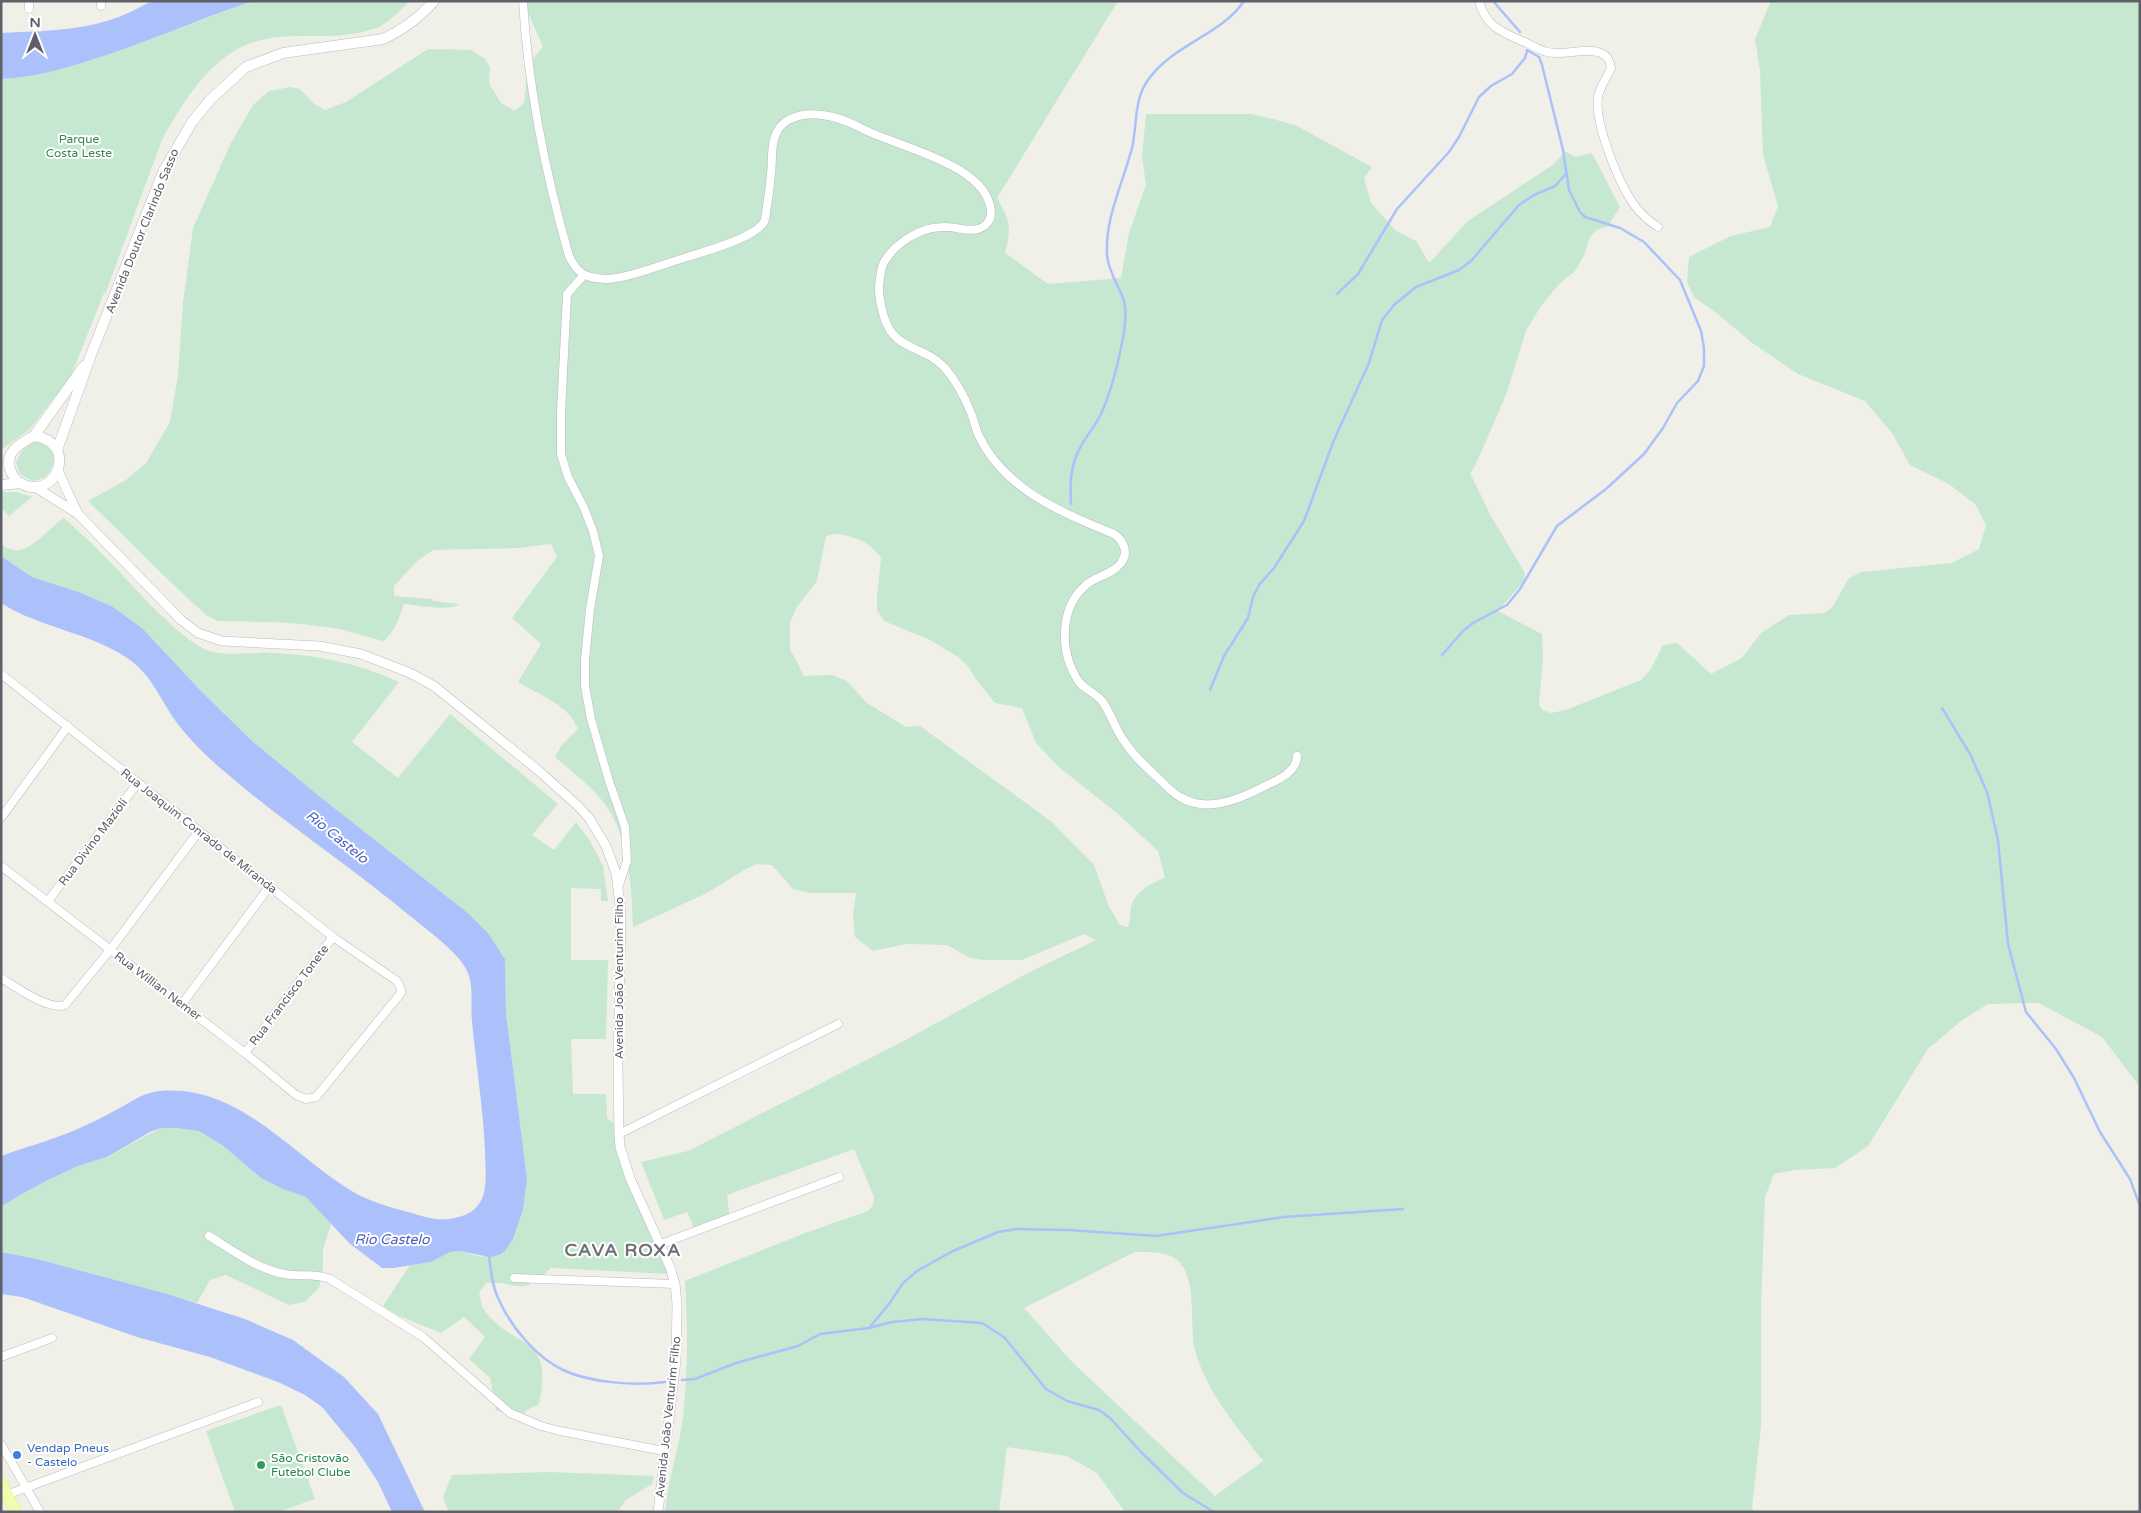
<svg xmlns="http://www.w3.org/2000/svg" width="2141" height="1513" font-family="'Varela Round',sans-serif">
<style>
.green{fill:#c6e7d0;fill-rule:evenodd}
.water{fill:#acc1fc}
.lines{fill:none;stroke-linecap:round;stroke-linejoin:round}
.stream{stroke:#acc1fc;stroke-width:2.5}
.minor-casing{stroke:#babac1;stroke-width:9}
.tertiary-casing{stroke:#babac1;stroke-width:10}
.secondary-casing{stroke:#bbbbc2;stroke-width:11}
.primary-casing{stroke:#e9ed64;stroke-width:12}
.minor{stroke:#fff;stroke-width:8}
.tertiary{stroke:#fff;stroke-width:9}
.secondary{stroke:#fff;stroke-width:10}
.primary{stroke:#f1fcb1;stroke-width:11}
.shop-dot{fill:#3f7fe0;stroke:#fff;stroke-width:2}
.leisure-dot{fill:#2e9e5b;stroke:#fff;stroke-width:2}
.labels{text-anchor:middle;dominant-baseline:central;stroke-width:4;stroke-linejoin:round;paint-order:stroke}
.park-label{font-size:12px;fill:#398554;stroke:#fff}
.street-label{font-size:12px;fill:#5f6067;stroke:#fff}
.shop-label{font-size:12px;fill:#366cbe;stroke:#fff;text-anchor:start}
.leisure-label{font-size:12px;fill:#27864d;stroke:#fff;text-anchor:start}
.water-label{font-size:14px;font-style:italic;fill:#4e62c1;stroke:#fff}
.district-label{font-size:18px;font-weight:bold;letter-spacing:1px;fill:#707279;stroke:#fff}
</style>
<rect width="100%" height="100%" fill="#f0f0e8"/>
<!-- green -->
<g class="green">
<path d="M254,1H410C401,9 391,20 381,26C377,29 371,29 366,31C329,41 293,31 257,41C212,53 183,102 162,140L106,292L103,295L71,376L30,429L1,450V79C32,78 62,69 91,60C146,43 199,20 254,1Z"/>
<path d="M523,1H1118L997,198C1010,220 1012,228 1005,253L1048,284L1121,278L1129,233L1146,185L1142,156L1146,114H1251L1273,119L1297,126L1372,167L1364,178L1371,203L1395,230L1416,241L1429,263L1468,221L1554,164L1565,151L1575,157L1592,153L1620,207L1608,226L1596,230L1589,239L1584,256L1574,272L1560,283L1541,306L1526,331L1506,395L1475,466L1470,473L1491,516L1525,573L1524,581L1498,611L1542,634L1543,658L1539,704L1542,710L1551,713L1566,710L1641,680L1651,669L1663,645L1677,643L1711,674L1742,658L1761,633L1789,615L1825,613L1833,606L1849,578L1861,572L1952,563L1979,549L1986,525L1976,505L1949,484L1910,465L1892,433L1865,401L1798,374L1751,342L1719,315L1694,297L1687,282L1689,257L1731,236L1770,227L1778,206L1763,155L1760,70L1755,39L1771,1H2140V1087L2102,1037L2039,1003L1988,1004L1961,1021L1928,1049L1868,1146L1835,1168L1795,1170L1774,1174L1765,1197L1761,1307V1426L1752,1507L1754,1512H1125L1097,1473L1067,1456L1007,1447L999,1512H665C668,1479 679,1449 683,1417C688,1372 688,1326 685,1281L808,1232L868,1211L873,1205L874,1197L854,1149L727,1195L730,1220L696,1233L687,1212L664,1220L641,1162L688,1151L896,1045L1028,973L1096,940L1084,934L1022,960H983L970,958L947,945L907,944L873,951L855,937L853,916L856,893H811L793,889L772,865L757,864L744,870L707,893L633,927C632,890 629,848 612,815C599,791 574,774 555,757L561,746L578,729C569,705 539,695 518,682L541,644L512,618L557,557L551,544L518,548L433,550L417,561L394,586V596L431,599L434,601L460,604C450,612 417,605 404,604C400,616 394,634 383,641L340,629L302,624L271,622L218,621L206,615L182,593L88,501L126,480L146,463L170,422L178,375L183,303L193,228L231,143L253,105L269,91L290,87L300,89L314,104L325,110L346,102L428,49L471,50L485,59L490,67L489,83L501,103L515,111L524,103C528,77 523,67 543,47ZM834,534C850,534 873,543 881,558L877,595V610L884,621L930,640L958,657L967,665L976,679L995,703L1022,708L1036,743L1060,768L1118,814L1158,851L1165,877C1150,885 1136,890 1131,907C1130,914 1130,920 1128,927L1120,925L1109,907L1094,865L1052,822L920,726L906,727L867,703L847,681L832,675L804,676L790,649V623L796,608L817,581L826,536ZM1135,1252C1150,1253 1171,1250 1181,1264C1198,1287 1188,1327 1196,1354C1209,1395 1237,1427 1263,1461L1215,1496L1073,1363L1024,1308Z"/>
<path d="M34,442H43L55,453C53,469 49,479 32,481L20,474L16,462L22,451Z"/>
<path d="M1,492H17L32,497L9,516L1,508Z"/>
<path d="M64,518C79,532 94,545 108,560C131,583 183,645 213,652C233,656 254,652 274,653C317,655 359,663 399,682L352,742L398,778L450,714L558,804L532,835L554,850L576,822L590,841L603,866L608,901H601V889L571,888V960H608L606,1039H571L573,1094H606L607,1118L618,1126L622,1152L669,1274L551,1268C518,1299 522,1281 486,1283L479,1293C481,1299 481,1307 485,1311C516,1352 554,1332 539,1404L527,1410L520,1418L496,1410L490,1378L469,1359L485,1337L464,1317L441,1333L399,1316L383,1306L410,1265L431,1262L450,1252L459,1251L481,1257L505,1251L513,1239L523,1210L527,1179L506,1013L505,959L488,933L469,914L319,796L251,740L201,691L142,628L113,607L32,577L1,556V544C25,564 45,530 64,518Z"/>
<path d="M161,1128H176L199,1131L222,1145L261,1178L285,1190L306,1197L332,1222L323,1249V1270L319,1288L304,1302L289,1305L226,1275L210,1280L197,1303L37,1259L1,1252V1207L20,1195L48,1180L78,1166L107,1157Z"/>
<path d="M281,1405L315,1499L278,1512H235L206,1431Z"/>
<path d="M549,1472L654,1476L652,1484L626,1500L617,1512H449L443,1497L452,1475Z"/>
</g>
<!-- water -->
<g class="water">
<path d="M152,1H254C198,19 144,44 88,61C60,70 30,78 1,79V33C37,31 75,31 110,20C124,16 138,8 152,1Z"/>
<path d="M1,556L32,577L81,593L113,607L142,628L201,691L251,740L319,796L469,914L488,933L505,959L506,1013L527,1179L523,1210L513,1239L505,1251L499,1255L490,1257L459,1251L450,1252L431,1262L393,1268H382L349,1243L306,1197L285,1190L261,1178L222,1145L199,1131L176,1128H161L150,1132L107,1157L78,1166L48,1180L20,1195L1,1207V1156C25,1147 49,1141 73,1131C87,1125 102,1118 116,1110C132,1102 141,1093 160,1091C238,1084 290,1153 350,1190C368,1201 389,1207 408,1212C422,1216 435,1221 449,1219C491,1214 486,1184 485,1151C483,1107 476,1065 472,1021C470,1003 475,984 465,967C456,951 425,928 410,916C350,866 284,823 225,772C208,758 190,740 177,723C161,701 151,673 127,658C89,632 40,628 1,603Z"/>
<path d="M1,1252L37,1259L167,1294L245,1319L293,1340L344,1377L378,1414L425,1512H392L378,1482L355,1447L322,1407L305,1395L278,1382L210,1357L137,1337L22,1297L1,1294Z"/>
</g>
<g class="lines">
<!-- stream -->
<g class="stream">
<path d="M1493,1L1520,32"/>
<path d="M1337,294L1358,274L1397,209L1449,152L1459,137L1479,97L1491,86L1512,74L1525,58L1527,51"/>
<path d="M1071,504C1070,483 1070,465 1081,446C1087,435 1096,425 1101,414C1112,390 1118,364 1123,338C1125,326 1127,313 1124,301C1119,286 1108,271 1107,255C1105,217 1123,183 1132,148C1137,127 1134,102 1146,83C1170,45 1222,35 1244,1"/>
<path d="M1442,655L1463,631L1473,623L1507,605L1520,589L1557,526L1606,489L1644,454L1663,428L1677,403L1698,381L1704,366V348L1701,331L1680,280L1644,242L1620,228L1585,217L1580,212L1569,190L1563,150L1542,65L1539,57L1527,50"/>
<path d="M1210,690L1224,656L1248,618L1253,597L1259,585L1274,568L1304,521L1334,440L1369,363L1382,320L1394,305L1416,287L1459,270L1471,261L1519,205L1534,195L1555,186L1566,174"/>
<path d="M1942,708L1970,754L1987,792L1998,840L2008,944L2026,1012L2056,1049L2074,1078L2100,1132L2130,1179L2140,1206"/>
<path d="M489,1256C491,1270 492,1287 499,1300C511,1327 536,1357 563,1370C591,1383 635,1386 665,1382"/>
<path d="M870,1327L889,1304L903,1283L917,1271L951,1252L998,1232L1016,1229L1069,1230L1156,1236L1284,1217L1403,1209"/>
<path d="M682,1380L695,1379L736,1363L798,1346L820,1334L869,1328L892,1322L923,1319L982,1323L1004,1337L1046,1389L1067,1401L1099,1410L1110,1418L1141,1452L1183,1493L1214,1512"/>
</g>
<defs>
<g id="minor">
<path d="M523,1C528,88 545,172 569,256C574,266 579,274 591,277C596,278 602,279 608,279C632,277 657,266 681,259C699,253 719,248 737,240C745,237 760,229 764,222C766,218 766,210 767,206C769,195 770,184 771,174C773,157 769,135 784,123C806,106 840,117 861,128C896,147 990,164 991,213C991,221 985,227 978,229C967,232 957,227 946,227C922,226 895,242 883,264C881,269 880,279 879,285C878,296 881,306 884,317C895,352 922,344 944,367C955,379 965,398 971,413C974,420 975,427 978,434C1004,490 1061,512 1114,534C1124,541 1129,553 1121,563C1113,574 1096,576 1086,585C1058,609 1060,654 1079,682C1086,690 1095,693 1102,701C1111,713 1115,729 1124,741C1133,755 1145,766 1157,777C1164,784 1172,793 1180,797C1207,813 1238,800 1263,787C1275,781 1297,773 1297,756"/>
<path d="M1479,1C1485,25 1501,32 1522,41C1530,44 1539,50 1547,52C1564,56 1585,47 1601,53C1608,56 1610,61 1611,68C1607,78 1600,86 1598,97C1594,123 1619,184 1635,206C1641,214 1649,221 1658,227"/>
<path d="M101,6V1"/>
<path d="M29,9V1"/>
<path d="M584,275L567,294L561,412V454L568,477L584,508L593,531L599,556L590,609L585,660V686L591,719L609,781L625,827L627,861L619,885"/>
<path d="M1,674L333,937L397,981L401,989V993L316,1097L306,1099L296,1095L245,1053L1,866"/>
<path d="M1,818L68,726"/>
<path d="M48,901L137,784"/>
<path d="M1,978C16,987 49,1011 65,1005L110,950L199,831"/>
<path d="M182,1004L269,887"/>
<path d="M245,1053L333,937"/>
<path d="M619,1134L838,1024"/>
<path d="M209,1236C232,1250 257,1269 284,1274C300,1277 316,1273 330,1279L423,1337L510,1413L541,1426L560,1431L664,1451"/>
<path d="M661,1244L839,1177"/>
<path d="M514,1278L675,1284"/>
<path d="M1,1357L52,1338"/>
<path d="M1,1444L40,1512"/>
<path d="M9,1494L258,1402"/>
</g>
<g id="tertiary">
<path d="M58,471L78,514"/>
<path d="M35,487L78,514L181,620L198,633L222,641L319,646L361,654L410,673L434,686L539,771L578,806L589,818L606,846L616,873L621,913L618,1067L619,1134L620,1147L630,1178L670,1267L675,1284L677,1304L676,1360L658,1512"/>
</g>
<g id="secondary">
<path d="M34,436C79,442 57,501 22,484C16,481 12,475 10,469C4,452 21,443 34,436Z"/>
<path d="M34,436L84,366"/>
<path d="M57,450L91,355L163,172L192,122L210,100L246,67L283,53L383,39C403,30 419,18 434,1"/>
<path d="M1,485L21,483"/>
</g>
<path id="primary" d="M1,1482L16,1512"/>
</defs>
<!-- minor casing -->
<use href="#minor" class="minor-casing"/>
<!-- tertiary casing -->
<use href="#tertiary" class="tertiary-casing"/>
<!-- secondary casing -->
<use href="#secondary" class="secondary-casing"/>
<!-- primary casing -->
<use href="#primary" class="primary-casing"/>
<!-- minor -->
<use href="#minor" class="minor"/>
<!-- tertiary -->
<use href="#tertiary" class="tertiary"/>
<!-- secondary -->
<use href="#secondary" class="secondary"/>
<!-- primary -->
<use href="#primary" class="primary"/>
</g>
<!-- markers -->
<circle class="shop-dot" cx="17" cy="1455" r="5"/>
<circle class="leisure-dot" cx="261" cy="1465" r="5"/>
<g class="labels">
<!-- park labels -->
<g class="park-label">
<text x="79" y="139">Parque<tspan x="79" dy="14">Costa Leste</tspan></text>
</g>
<!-- street labels -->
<g class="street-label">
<text transform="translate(142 231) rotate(-68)">Avenida Doutor Clarindo Sasso</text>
<text transform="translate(199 831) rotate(38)">Rua Joaquim Conrado de Miranda</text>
<text transform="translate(93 842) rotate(-53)">Rua Divino Mazioli</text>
<text transform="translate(619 978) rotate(-90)">Avenida João Venturim Filho</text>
<text transform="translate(158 986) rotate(37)">Rua Willian Nemer</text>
<text transform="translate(289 995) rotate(-53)">Rua Francisco Tonete</text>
<text transform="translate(668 1417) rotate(-84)">Avenida João Venturim Filho</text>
</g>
<!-- shop labels -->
<g class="shop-label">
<text x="27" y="1448">Vendap Pneus<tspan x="27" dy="14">- Castelo</tspan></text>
</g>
<!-- leisure labels -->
<g class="leisure-label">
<text x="271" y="1458">São Cristovão<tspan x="271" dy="14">Futebol Clube</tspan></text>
</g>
<!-- water labels -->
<g class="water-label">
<text transform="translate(337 837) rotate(39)">Rio Castelo</text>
<text x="392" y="1239">Rio Castelo</text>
</g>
<!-- district labels -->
<g class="district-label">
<text x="623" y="1250">CAVA ROXA</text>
</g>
</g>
<!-- border -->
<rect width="2141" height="1513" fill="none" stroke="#5f6067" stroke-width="5"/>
<!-- north arrow -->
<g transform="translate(35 35)" stroke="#ffffff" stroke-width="4" paint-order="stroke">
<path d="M0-4L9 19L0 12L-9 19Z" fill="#5f6067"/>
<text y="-8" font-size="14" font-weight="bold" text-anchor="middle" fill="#5f6067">N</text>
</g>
</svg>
